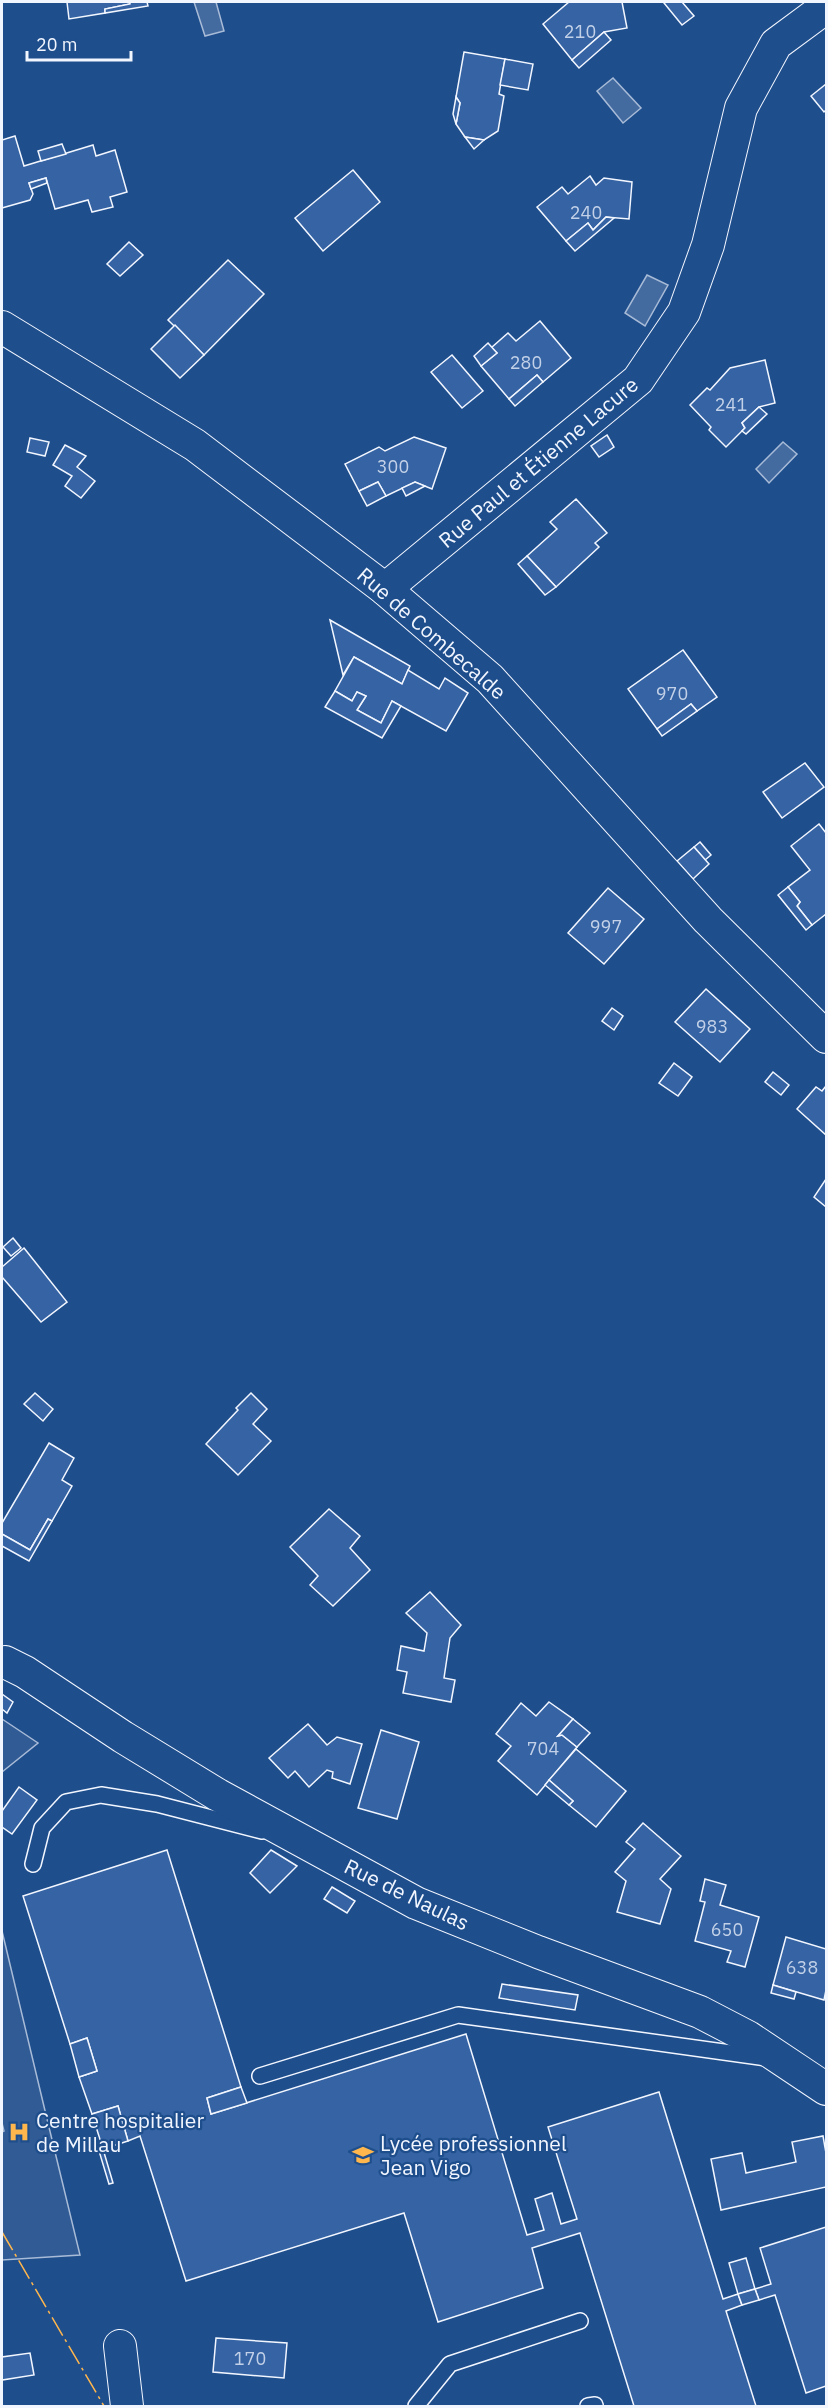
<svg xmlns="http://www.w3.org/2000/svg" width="828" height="2408" font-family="'IBM Plex Sans',sans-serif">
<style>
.built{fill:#305b95;stroke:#a8bbd7;stroke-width:1.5}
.water{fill:#446ba0;stroke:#a8bbd7;stroke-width:1.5}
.building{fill:#3563a3;stroke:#f2f6ff;stroke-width:1.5}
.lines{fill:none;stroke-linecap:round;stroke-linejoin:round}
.lane-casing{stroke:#f2f6ff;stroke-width:18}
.street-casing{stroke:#f2f6ff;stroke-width:34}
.lane{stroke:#1f4e8c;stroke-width:15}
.street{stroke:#1f4e8c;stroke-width:32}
.power{stroke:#ffb74d;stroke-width:1.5;stroke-dasharray:21 4.5 3 4.5;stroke-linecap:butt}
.labels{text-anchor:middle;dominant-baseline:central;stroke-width:4.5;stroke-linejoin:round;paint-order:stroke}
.number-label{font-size:18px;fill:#c3d1e8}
.street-label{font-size:21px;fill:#f2f6ff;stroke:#1f4e8c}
.poi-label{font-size:21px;fill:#f2f6ff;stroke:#1f4e8c;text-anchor:start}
</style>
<rect width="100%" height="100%" fill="#1f4e8c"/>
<!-- built -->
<g class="built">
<path d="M2,1719L38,1743L2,1772Z"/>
<path d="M2,1931L47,2119L80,2255L2,2260V2132L4,2131L2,2123Z"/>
</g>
<!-- water -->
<g class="water">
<path d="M194,2H216L224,31L205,36Z"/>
<path d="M613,78L641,108L623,123L597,91Z"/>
<path d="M647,275L668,285L645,326L625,313Z"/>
<path d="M783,442L797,454L769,483L756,469Z"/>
</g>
<!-- building -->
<g class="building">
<path d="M67,2H130V4L105,9V13L69,19Z"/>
<path d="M130,2H147L148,6L105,13V9L130,4Z"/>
<path d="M569,2H622L627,28L604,32L572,60L543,24Z"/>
<path d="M666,2H682L694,16L682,25L664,3Z"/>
<path d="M604,32L611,40L579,68L572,60Z"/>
<path d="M464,52L505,59L499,94L504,96L498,131L484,140L465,137L456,124L460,103L456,97Z"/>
<path d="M505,59L533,64L528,90L500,85Z"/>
<path d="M826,84V110L824,112L811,96Z"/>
<path d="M456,97L460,103L456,124L453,114Z"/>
<path d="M15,136L24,166L93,145L96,156L115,150L127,192L110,197L113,207L92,212L88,200L55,209L46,178L29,183L33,194L30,200L2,208V140Z"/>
<path d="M465,137L484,140L474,149Z"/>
<path d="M62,144L66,154L41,161L38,151Z"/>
<path d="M353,170L380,202L323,251L295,218Z"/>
<path d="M590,176L596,185L604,178L632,182L629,219L606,217L593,230L588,223L566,241L537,207L562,187L568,194Z"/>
<path d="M46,178L47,183L31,189L29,183Z"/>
<path d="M606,217L614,218L575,251L566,241L588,223L593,230Z"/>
<path d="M129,242L143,255L120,276L107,264Z"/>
<path d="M228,260L264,294L204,355L168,320Z"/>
<path d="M540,321L571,358L543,382L537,375L509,399L481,366L497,353L491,348L508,333L516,341Z"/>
<path d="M175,325L204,355L180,378L151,349Z"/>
<path d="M488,343L497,353L481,366L474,356Z"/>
<path d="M452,355L483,391L462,408L431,372Z"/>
<path d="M765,360L775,403L759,407L742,423L745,428L726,447L709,430L711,427L690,405L707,388L710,390L730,368Z"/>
<path d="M537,375L543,382L515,406L509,399Z"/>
<path d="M759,407L767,414L746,434L742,431L745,428L742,423Z"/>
<path d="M607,435L614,447L599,457L591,446Z"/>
<path d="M414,437L446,448L432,489L415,482L386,496L378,482L359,491L345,464L379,447L385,451Z"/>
<path d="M30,438L49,442L45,456L27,452Z"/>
<path d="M65,445L86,456L77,467L95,481L81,498L65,486L72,476L53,465Z"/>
<path d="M378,482L386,496L367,506L359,491Z"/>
<path d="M415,482L425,486L406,496L402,488Z"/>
<path d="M576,499L607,533L595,543L599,547L556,587L527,556L557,529L550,522Z"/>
<path d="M527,556L556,587L545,595L518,564Z"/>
<path d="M330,620L410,666L402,684L354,657L343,675Z"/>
<path d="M683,650L717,697L697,711L691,704L657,729L628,689Z"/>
<path d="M354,657L402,684L408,670L439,689L445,678L468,693L446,731L392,701L381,723L357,710L366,696L357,692L352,701L335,691Z"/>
<path d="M335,691L352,701L357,692L366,696L357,710L381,723L392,701L401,706L382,738L325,707Z"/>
<path d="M691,704L697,711L662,736L657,729Z"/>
<path d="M805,763L824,787L782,818L763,792Z"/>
<path d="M819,824L826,833V914L812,925L797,906L800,902L788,887L810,870L791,846Z"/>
<path d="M700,842L711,855L705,860L694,847Z"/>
<path d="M694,847L709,864L693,879L677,861Z"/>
<path d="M788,887L800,902L797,906L812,925L806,930L778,895Z"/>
<path d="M608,888L644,919L604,964L568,933Z"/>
<path d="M706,989L750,1029L720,1062L675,1022Z"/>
<path d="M612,1008L623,1016L614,1030L602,1021Z"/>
<path d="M674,1063L692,1077L678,1096L659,1083Z"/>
<path d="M773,1072L789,1085L781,1095L765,1082Z"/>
<path d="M826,1086V1135L797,1109L816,1087L822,1091Z"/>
<path d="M826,1179V1207L814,1197Z"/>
<path d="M13,1238L21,1248L11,1256L3,1247Z"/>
<path d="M24,1248L67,1302L41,1322L2,1277V1267Z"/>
<path d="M35,1393L53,1409L43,1421L24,1404Z"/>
<path d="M251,1393L267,1409L253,1424L271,1441L238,1475L206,1444L238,1410L236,1408Z"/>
<path d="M49,1443L74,1458L62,1480L72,1486L52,1521L48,1519L30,1550L2,1534V1523Z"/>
<path d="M329,1509L360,1536L350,1548L370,1570L333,1606L310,1585L318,1576L290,1547Z"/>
<path d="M48,1519L52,1521L29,1561L2,1546V1534L30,1550Z"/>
<path d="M430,1592L461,1625L450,1638L444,1678L455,1680L451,1702L403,1693L407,1672L397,1670L401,1646L424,1651L427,1633L406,1613Z"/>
<path d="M2,1694L13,1702L7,1713L2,1709Z"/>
<path d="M549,1702L573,1719L558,1736L562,1735L577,1747L537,1795L498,1761L511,1746L496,1734L521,1703L536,1716Z"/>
<path d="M573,1719L590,1733L577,1747L562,1735L558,1736Z"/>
<path d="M308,1724L327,1745L337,1737L362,1744L350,1784L332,1778L333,1772L327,1770L309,1787L295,1771L288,1778L269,1758Z"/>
<path d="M381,1730L419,1742L397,1819L358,1808Z"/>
<path d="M576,1749L626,1791L596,1827L569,1805L573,1801L549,1780Z"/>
<path d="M549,1780L573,1801L569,1805L545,1785Z"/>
<path d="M19,1787L37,1800L12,1834L2,1827V1811Z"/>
<path d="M643,1823L681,1856L660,1879L671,1889L660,1924L617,1912L626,1881L615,1872L635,1849L626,1842Z"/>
<path d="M167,1850L241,2087L207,2098L211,2114L466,2034L527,2235L544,2230L535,2199L552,2193L561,2224L577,2219L548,2127L659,2092L723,2299L738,2294L742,2305L726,2311L756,2406H634L580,2233L532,2248L543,2288L438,2322L404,2213L186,2281L140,2136L128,2141L118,2106L92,2114L79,2077L97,2071L87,2038L70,2044L23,1896Z"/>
<path d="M271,1850L297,1866L270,1893L250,1873Z"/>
<path d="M705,1879L726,1885L720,1905L759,1917L745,1967L727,1962L731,1951L695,1941L705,1902L700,1901Z"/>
<path d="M332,1887L355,1901L347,1913L324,1899Z"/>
<path d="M786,1937L826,1949V1990L824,2000L773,1985Z"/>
<path d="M502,1984L578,1995L575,2010L499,1998Z"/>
<path d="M773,1985L796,1992L794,1999L771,1993Z"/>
<path d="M87,2038L97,2071L79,2077L70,2044Z"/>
<path d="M241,2087L247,2103L211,2114L207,2098Z"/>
<path d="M118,2106L128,2141L103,2149L92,2114Z"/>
<path d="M823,2136L826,2153V2187L721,2210L711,2159L742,2153L746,2173L796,2162L792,2142Z"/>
<path d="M103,2149L113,2183L109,2184L99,2151Z"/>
<path d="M826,2227V2386L806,2393L775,2295L759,2300L755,2289L771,2284L760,2248Z"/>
<path d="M746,2258L755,2289L738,2294L729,2263Z"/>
<path d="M755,2289L759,2300L742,2305L738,2294Z"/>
<path d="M216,2338L287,2343L284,2378L213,2372Z"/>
<path d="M30,2353L34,2375L2,2380V2357Z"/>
</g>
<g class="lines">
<defs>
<g id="lane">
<path d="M33,1864L42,1828L66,1802L101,1795L157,1804L262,1831"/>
<path d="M260,2076L458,2015L767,2058"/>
<path d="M416,2406L450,2364L580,2321"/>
<path d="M588,2406L595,2405"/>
</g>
<g id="street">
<path d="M2,327L195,445L385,589L490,679L708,920L826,1037"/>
<path d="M385,589L638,380L684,312L708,245L741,108L776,44L826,7"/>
<path d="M5,1662L25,1672L123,1737L218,1795L416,1903L538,1952L700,2012L748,2037L826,2089"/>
<path d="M120,2346L127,2406"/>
</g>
</defs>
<!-- lane casing -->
<use href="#lane" class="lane-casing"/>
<!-- street casing -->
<use href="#street" class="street-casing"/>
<!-- lane -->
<use href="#lane" class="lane"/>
<!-- street -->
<use href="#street" class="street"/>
<!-- power -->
<path class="power" d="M2,2232L104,2406"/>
</g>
<!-- icons -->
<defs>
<symbol id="hospital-bare" viewBox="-9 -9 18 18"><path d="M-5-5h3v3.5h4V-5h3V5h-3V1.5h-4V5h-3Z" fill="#ffb74d" stroke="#1f4e8c" stroke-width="2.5" paint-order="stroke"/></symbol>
<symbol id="school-bare" viewBox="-9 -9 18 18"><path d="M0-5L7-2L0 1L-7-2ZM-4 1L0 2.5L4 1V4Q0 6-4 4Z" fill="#ffb74d" stroke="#1f4e8c" stroke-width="2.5" paint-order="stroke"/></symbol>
</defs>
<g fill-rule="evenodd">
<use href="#hospital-bare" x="4" y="2117" width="30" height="30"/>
<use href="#school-bare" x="348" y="2140" width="30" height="30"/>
</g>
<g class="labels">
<!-- number labels -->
<g class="number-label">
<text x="580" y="31">210</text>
<text x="586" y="212">240</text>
<text x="526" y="362">280</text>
<text x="731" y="404">241</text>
<text x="393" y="466">300</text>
<text x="672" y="693">970</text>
<text x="606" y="926">997</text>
<text x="712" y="1026">983</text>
<text x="543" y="1748">704</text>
<text x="727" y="1929">650</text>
<text x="802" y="1967">638</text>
<text x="250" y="2358">170</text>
</g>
<!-- street labels -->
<g class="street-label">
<text transform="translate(538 462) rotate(-40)">Rue Paul et Étienne Lacure</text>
<text transform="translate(432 633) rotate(41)">Rue de Combecalde</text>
<text transform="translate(407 1894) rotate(26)">Rue de Naulas</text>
</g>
<!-- poi labels -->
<g class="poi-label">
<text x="36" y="2120">Centre hospitalier<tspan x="36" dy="24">de Millau</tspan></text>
<text x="380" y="2143">Lycée professionnel<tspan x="380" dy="24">Jean Vigo</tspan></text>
</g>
</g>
<!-- border -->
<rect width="828" height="2408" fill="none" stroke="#f2f6ff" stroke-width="6"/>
<!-- scale -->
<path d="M27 51v9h104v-9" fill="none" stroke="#f2f6ff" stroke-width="3"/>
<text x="36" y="51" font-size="18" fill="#f2f6ff" stroke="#1f4e8c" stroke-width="4.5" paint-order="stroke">20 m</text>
</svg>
